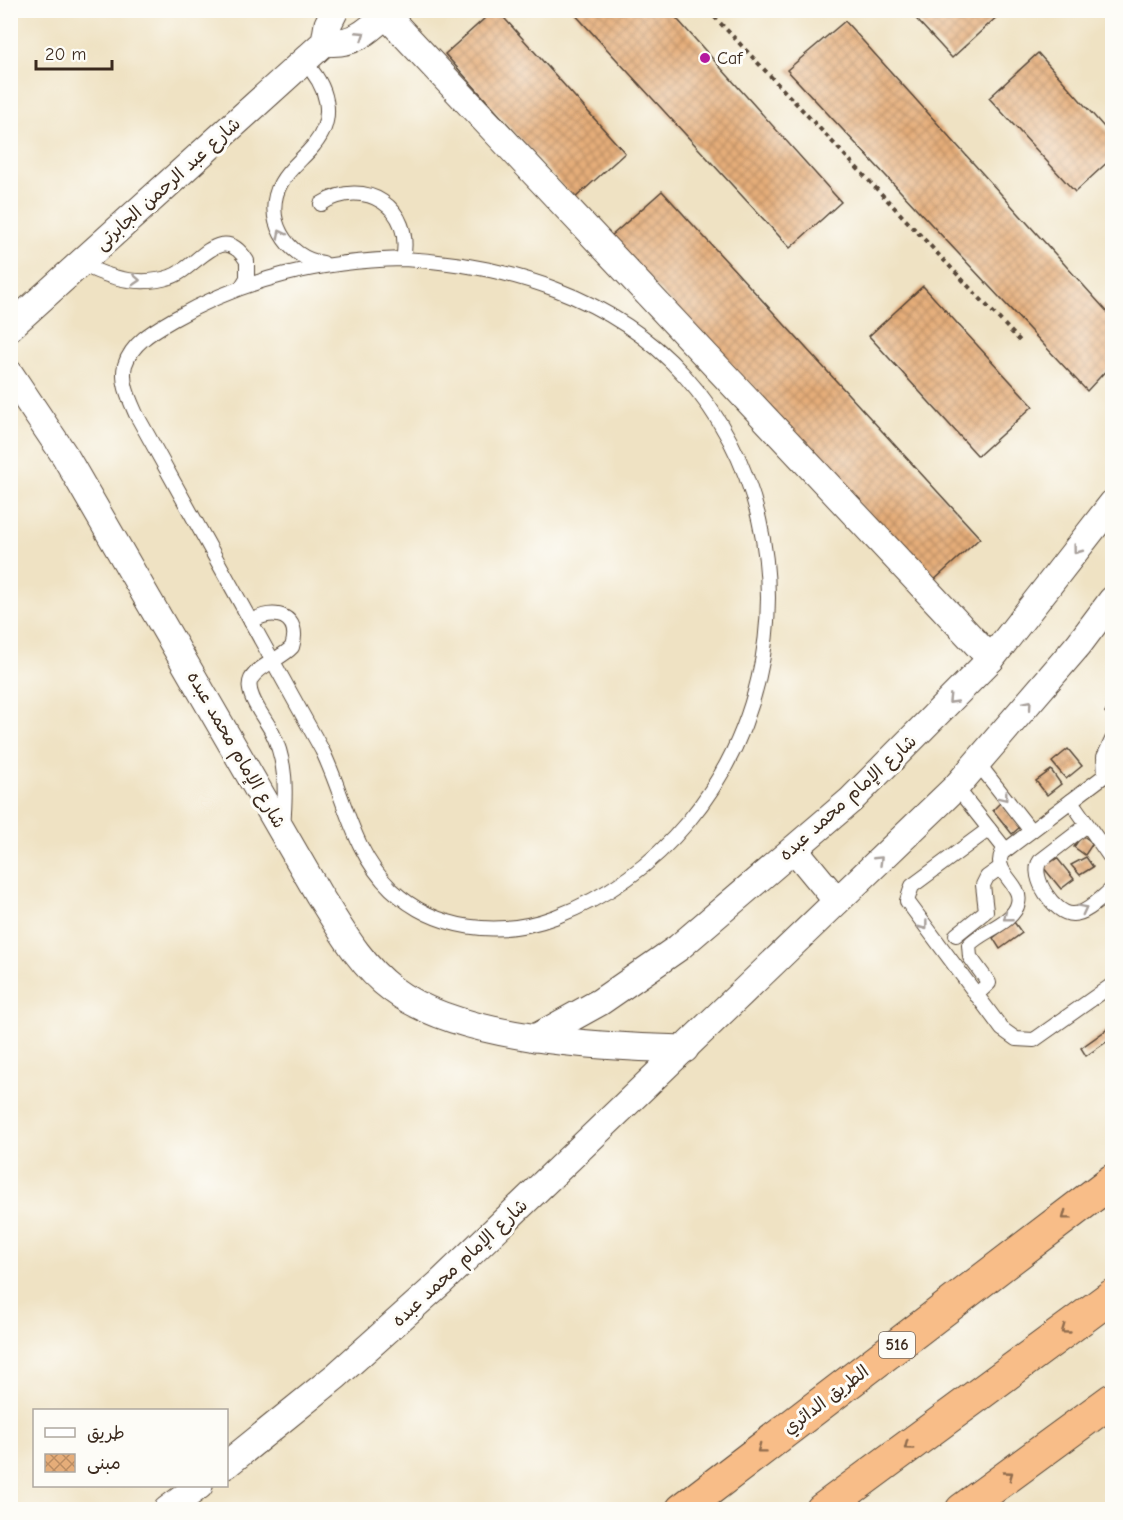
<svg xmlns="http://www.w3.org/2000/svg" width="1123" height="1520" font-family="'Comic Neue','Playpen Sans Arabic',sans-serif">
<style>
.building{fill:url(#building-cross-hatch)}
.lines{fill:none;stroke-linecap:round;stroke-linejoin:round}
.lane-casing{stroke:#564637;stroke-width:16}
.street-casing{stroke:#564637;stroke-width:29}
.highway-casing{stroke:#564637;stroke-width:35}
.path{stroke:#564637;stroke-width:4;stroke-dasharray:4.5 4.5;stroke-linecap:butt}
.lane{stroke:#fff;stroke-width:14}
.street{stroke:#fff;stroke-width:27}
.highway{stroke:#f8bd88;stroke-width:33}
.oneway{stroke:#a79f9a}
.oneway2{stroke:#906c4e}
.poi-dot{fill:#b5179e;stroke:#fdfcf7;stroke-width:2}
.labels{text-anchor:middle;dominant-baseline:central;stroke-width:6;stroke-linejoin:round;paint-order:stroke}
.shield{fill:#fdfcf7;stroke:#75695f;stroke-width:1.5}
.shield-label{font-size:16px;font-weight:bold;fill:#3b2a1e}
.poi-label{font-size:18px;fill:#3b2a1e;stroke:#fdfcf7;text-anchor:start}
.street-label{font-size:18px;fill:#3b2a1e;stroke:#fdfcf7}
</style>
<defs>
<pattern id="building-cross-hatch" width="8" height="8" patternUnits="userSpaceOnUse" patternTransform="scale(1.5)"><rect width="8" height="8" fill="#e5ad79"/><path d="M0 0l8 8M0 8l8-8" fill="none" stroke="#bb8d63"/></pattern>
</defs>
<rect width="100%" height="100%" fill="#fdfcf7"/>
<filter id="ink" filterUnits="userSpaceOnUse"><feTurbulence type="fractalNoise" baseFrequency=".0167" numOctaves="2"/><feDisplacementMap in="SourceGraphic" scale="12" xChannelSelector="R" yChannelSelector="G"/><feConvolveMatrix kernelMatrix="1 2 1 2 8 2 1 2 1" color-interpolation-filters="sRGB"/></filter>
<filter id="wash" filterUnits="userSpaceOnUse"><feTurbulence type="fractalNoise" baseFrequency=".008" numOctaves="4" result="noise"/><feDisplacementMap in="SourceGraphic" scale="24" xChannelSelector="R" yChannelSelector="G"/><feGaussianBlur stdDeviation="1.35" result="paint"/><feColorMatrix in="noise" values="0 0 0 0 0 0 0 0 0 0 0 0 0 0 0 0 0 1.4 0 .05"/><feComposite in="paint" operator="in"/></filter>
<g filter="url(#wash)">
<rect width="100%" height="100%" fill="#efe2c3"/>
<g id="blocks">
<!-- building -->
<g class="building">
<path d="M494,10H497L625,153L574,199L445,54Z"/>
<path d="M571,10H669L841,202L790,248Z"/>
<path d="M908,10H1001L1002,12L952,58Z"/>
<path d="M845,21L1112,317V364L1087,391L787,70Z"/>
<path d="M1038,53L1112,136V158L1075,192L989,98Z"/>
<path d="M662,191L980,538L931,583L610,237Z"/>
<path d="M923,286L1033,406L978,456L869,336Z"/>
<path d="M1112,706V720L1105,712Z"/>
<path d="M1068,749L1082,766L1066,779L1052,762Z"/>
<path d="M1051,770L1061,784L1047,795L1036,781Z"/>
<path d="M1000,803L1020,827L1012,834L993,810Z"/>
<path d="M1082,835L1093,843L1085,855L1074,847Z"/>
<path d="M1086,857L1093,867L1080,875L1071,865Z"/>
<path d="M1057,858L1074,879L1061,889L1043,867Z"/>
<path d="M1014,922L1022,933L1000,949L993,938Z"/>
<path d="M1112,1026V1038L1086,1056L1081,1048Z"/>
</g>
</g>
</g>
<g filter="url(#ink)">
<use href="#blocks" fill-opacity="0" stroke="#564637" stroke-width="1.5"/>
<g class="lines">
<defs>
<g id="lane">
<path d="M304,62C327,85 337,117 314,145C304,158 289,168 281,183C262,217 286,258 323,263"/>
<path d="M321,204C365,176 414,208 403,259"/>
<path d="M403,259C506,264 613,296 684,375C838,546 771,835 555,917C499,938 436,931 391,889C352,851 345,797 322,750L136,414C129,398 121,382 125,365C132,342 155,330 174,319C246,278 320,261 403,259Z"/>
<path d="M80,263C108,278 139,287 170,277C197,269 221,219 247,261V278L242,286"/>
<path d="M251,622C274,606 302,616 292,647C281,659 259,665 251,679C244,693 264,717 271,730C287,761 286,791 283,826"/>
<path d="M977,762L1031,831"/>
<path d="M1105,776L1104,757L1112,740"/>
<path d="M956,787L1005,849"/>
<path d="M1071,801L1112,860"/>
<path d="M1087,825L1040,861C1029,876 1055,915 1073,914C1087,914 1102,897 1112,889"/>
<path d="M989,829L912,886L907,901L1002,1029L1016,1039L1034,1040L1112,985"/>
<path d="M956,935L986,911L983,885L987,877L1001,867"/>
<path d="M976,995L989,983L970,957L969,945C981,931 1014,923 1018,903C1023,884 992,873 1002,853L1112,770"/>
</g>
<g id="street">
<path d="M386,15L991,659"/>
<path d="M325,42C355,46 370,29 391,10"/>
<path d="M10,327L325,42L328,24L335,10"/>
<path d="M10,374L65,456L319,895C340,928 360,965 392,989C459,1040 602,1047 685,1049"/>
<path d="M795,850L837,901"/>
<path d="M535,1038L600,1002L678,948L851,800L991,659L1112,504"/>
<path d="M226,1465L336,1376L440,1283L956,787L1079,644L1112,600"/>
<path d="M167,1510L199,1486"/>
</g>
<g id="highway">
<path d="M682,1510L1112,1181"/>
<path d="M822,1510L1112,1296"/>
<path d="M962,1510L1112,1400"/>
</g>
</defs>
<!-- lane casing -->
<use href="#lane" class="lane-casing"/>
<!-- street casing -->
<use href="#street" class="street-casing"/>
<!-- highway casing -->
<use href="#highway" class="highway-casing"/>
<!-- path -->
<path class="path" d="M708,10L1022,343"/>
<!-- lane -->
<use href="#lane" class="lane"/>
<!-- street -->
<use href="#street" class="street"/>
<!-- highway -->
<use href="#highway" class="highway"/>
</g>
<!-- one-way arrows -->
<defs><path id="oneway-chevron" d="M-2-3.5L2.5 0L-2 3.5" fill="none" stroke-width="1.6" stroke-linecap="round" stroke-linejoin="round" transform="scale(1.5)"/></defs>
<g class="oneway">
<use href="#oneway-chevron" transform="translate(361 35) rotate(-33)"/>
<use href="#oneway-chevron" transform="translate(281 234) rotate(-117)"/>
<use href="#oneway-chevron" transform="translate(136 280) rotate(3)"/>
<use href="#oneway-chevron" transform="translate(1077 550) rotate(127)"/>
<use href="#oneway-chevron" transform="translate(952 700) rotate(134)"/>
<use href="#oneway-chevron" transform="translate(1028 704) rotate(-49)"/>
<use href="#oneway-chevron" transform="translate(1004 797) rotate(52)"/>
<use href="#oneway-chevron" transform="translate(879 860) rotate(-44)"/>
<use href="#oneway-chevron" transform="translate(1083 909) rotate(-27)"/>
<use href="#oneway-chevron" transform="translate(1007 917) rotate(141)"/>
<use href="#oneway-chevron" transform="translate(924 926) rotate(53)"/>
</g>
<g class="oneway2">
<use href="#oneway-chevron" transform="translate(1066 1216) rotate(143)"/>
<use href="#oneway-chevron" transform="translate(1065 1330) rotate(144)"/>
<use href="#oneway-chevron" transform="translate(908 1446) rotate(144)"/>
<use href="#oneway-chevron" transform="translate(761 1449) rotate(143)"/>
<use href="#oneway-chevron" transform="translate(1009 1475) rotate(-36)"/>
</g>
</g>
<!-- markers -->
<circle class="poi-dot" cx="705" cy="58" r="6"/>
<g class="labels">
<!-- shield labels -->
<rect class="shield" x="879" y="1332" width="36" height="26" rx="4.5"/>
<g class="shield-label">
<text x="897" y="1345">516</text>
</g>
<!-- poi labels -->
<g class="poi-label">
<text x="717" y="58">Caf</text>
</g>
<!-- street labels -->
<g class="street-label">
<text transform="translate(168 184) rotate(-42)">شارع عبد الرحمن الجابرتى</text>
<text transform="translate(236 750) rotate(60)">شارع الإمام محمد عبده</text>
<text transform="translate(848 798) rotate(-42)">شارع الإمام محمد عبده</text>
<text transform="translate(460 1263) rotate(-43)">شارع الإمام محمد عبده</text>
<text transform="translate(826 1400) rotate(-37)">الطريق الدائري</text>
</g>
</g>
<!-- margin -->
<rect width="1123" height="1520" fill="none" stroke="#fdfcf7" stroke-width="36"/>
<!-- legend -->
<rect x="33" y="1409" width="195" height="78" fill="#fdfcf7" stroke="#afa8a0" stroke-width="1.5"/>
<rect x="45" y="1428" width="30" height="9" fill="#ffffff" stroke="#afa8a0" stroke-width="1.5"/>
<text x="87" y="1439" font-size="18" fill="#3b2a1e">طريق</text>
<rect x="45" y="1454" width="30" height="18" fill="url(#building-cross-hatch)" stroke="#afa8a0" stroke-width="1.5"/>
<text x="87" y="1469" font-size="18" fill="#3b2a1e">مبنى</text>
<!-- scale -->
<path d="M36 60v9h76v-9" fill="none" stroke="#3b2a1e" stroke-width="3"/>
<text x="45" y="60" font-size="18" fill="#3b2a1e" stroke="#fdfcf7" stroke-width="4.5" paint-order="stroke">20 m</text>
</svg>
